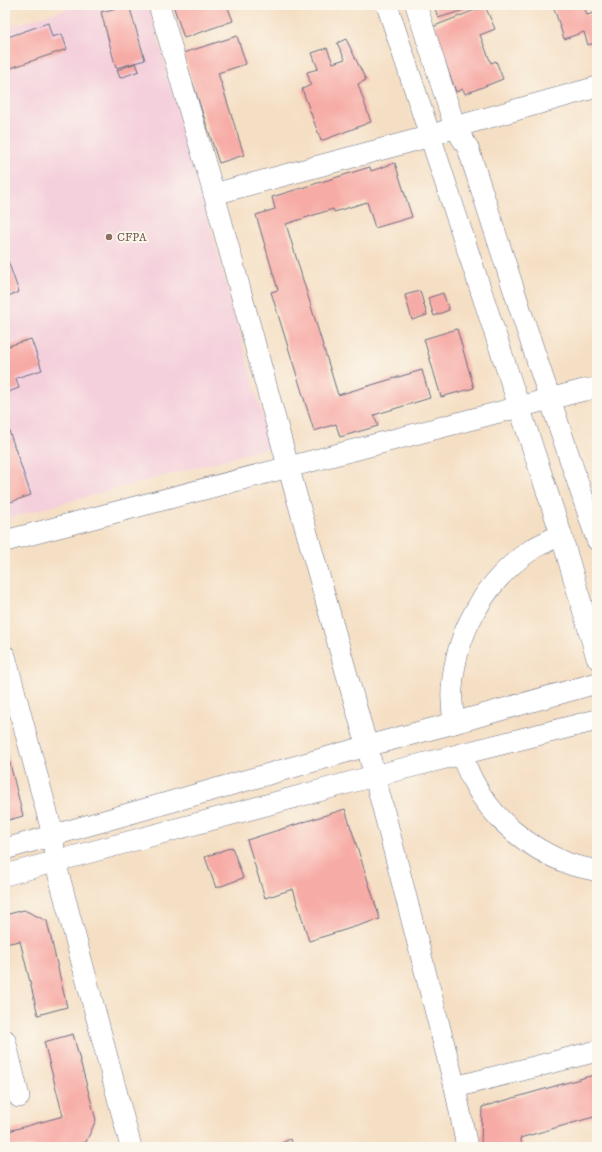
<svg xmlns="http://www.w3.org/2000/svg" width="602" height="1152" font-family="'IM FELL DW Pica',serif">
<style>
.built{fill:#f4cfdc}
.building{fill:#f7aba6}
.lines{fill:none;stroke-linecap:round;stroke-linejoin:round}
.street-casing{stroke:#676d82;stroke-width:22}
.street{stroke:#fff;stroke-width:21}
.education-dot{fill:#8d6e63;stroke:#fbf7ec;stroke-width:1.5}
.labels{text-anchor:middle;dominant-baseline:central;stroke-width:3.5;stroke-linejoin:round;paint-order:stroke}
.education-label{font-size:12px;fill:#785e54;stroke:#fbf7ec;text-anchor:start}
</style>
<rect width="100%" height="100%" fill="#fbf7ec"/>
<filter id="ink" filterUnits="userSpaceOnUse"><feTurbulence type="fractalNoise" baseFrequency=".025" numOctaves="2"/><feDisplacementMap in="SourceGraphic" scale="8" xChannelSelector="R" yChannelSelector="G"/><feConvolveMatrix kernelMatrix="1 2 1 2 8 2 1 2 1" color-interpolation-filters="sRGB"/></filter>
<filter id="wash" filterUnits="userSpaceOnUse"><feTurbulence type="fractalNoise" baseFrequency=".012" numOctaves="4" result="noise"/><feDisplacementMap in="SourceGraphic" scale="16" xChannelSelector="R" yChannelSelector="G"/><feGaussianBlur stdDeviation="0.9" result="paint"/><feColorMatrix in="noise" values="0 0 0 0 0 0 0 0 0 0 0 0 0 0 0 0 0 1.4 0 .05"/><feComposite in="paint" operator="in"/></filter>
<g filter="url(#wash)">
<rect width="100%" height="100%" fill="#f5dfc4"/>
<!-- built -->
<path class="built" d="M80,5H149L271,447L5,519V28Z"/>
<g id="blocks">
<!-- building -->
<g class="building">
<path d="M129,5L145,60L116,68L101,12Z"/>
<path d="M173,5H227L233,21L184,38Z"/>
<path d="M434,5H480L438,18Z"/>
<path d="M553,5H584L587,15L597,12V42L588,45L584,32L564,39Z"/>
<path d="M485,6L495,29L480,35L491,63L496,61L503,79L465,94L463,89L456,92L432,27Z"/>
<path d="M48,23L52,37L62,34L67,49L5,70V38Z"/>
<path d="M237,36L246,64L218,73L244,155L219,163L183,53Z"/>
<path d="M346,39L366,80L358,84L371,122L321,141L302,89L311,85L307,72L318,69L312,53L327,48L333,63L345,59L337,43Z"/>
<path d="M136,63L139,71L120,78L117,70Z"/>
<path d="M395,163L412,217L375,228L367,202L334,212L333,209L286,224L338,395L422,370L430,398L374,415L378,426L340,437L336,424L314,431L271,292L278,290L256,215L275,209L272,197L370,167L371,171Z"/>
<path d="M8,261L19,292L5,297V262Z"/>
<path d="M420,291L427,315L412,320L405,295Z"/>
<path d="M443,293L449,310L434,316L428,298Z"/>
<path d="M457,329L474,388L441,397L424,339Z"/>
<path d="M31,339L42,370L16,378L19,388L5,393V347Z"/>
<path d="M5,419L31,495L5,504Z"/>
<path d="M5,743L23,816L5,821Z"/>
<path d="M345,809L380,919L309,941L293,889L265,898L247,840Z"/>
<path d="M232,847L243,878L216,888L205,857Z"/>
<path d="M24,910L47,921L67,1007L38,1015L20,941L5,944V915Z"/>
<path d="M73,1034L96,1120L86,1142L68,1147H5V1132L63,1116L44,1042Z"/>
<path d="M597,1074V1116L520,1138L523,1147H493L492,1145H481L482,1107Z"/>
<path d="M290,1139L294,1147H274Z"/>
</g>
</g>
</g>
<g filter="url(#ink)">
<use href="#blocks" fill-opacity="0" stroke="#676d82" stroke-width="1"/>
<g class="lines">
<defs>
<g id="street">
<path d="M159,5L214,194L288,466L367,746L455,1087L467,1147"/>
<path d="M387,5L561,534L597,658"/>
<path d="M416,5L455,127L468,148L521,312L597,540"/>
<path d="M214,194L431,136L455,127L597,87"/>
<path d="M5,541L584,390L597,388"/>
<path d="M5,656L53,835L55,861L131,1147"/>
<path d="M454,723C453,712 451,700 452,689C455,634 485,581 531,550C540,544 551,540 561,534"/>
<path d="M461,754C465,764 469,774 474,783C493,820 529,848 567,863C576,867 587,868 597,871"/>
<path d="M5,849L367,746L454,723L597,683"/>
<path d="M5,875L374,776L597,720"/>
<path d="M5,1040L19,1097"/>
<path d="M455,1087L597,1051"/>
</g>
</defs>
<!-- street casing -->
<use href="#street" class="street-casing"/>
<!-- street -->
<use href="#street" class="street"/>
</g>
</g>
<!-- markers -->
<circle class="education-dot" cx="109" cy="237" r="4"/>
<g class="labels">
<!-- education labels -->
<g class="education-label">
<text x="117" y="237">CFPA</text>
</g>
</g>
<!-- margin -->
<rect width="602" height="1152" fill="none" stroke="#fbf7ec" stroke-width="20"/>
</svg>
